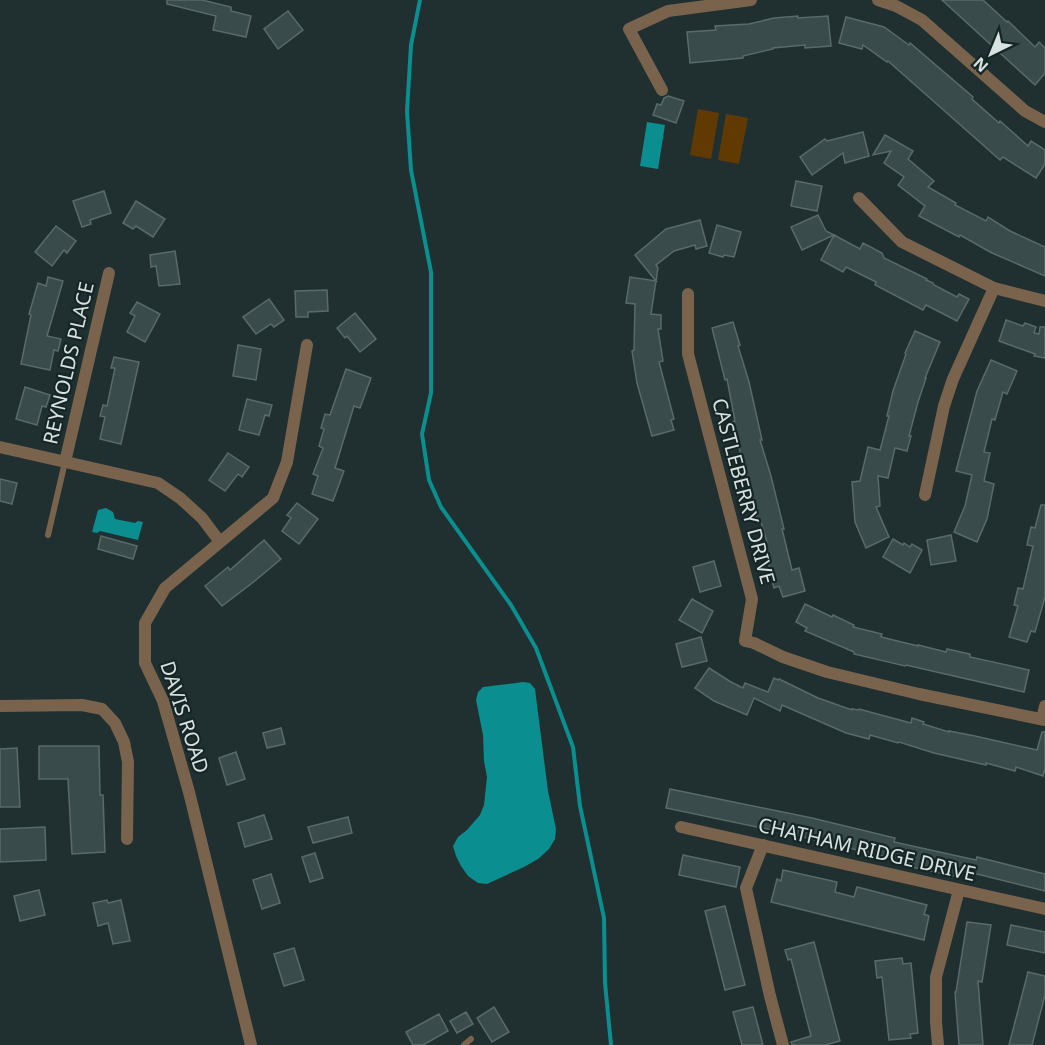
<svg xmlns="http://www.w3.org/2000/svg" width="1045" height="1045" font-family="'Noto Sans',sans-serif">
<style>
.green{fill:#613a02}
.water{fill:#0a8e8f}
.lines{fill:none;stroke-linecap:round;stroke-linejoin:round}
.stream{stroke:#0a8e8f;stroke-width:4}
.building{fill:#3a4b4b;stroke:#586a6a;stroke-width:1.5}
.service{stroke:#79634d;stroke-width:6}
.minor{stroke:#79634d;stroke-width:12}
.labels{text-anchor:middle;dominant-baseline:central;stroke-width:4.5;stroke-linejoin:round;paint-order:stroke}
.street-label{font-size:20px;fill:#d8e2e1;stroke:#162626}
</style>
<rect width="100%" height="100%" fill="#203030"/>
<!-- green -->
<g class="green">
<path d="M698,109L719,113L711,159L690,155Z"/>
<path d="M726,114L748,118L739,164L718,160Z"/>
</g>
<!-- water -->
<g class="water">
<path d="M647,122L665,125L658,169L640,166Z"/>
<path d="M106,508L113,512L115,519L135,523L138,521L143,522L138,540L100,531L97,533L92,532L98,510Z"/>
<path d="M523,682L530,683L535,689L548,791L556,829L555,839L549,849L538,859L524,867L487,884L478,883L468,876L461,866L456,856L453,846L458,837L467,830L480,815L484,805L487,777L484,761L483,735L476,700L478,692L483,687Z"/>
</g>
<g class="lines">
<!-- stream -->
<path class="stream" d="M420,0L411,45L407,111L411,170L431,272V393L422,434L429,480L441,507L511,605L536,648L573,747L580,806L604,918L605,983L611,1045"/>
</g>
<!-- building -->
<g class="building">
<path d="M167,0H202L231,7V11L251,16L246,37L213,30L216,16L167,4Z"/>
<path d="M942,0H983L1007,22L1008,21L1035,47L1039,42L1045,48V73L1035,85Z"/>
<path d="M288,11L303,30L278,49L264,29Z"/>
<path d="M798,16V18L828,16L831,46L805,48V45L773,48V49L743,56V58L690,63L687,32L716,30L715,26L749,24L774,18Z"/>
<path d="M846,17L884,27L909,45L910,43L973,97L972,99L999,123L1000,121L1028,146L1031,141L1045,150V164L1036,178L1003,157L1000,160L888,61L887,62L863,45L862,49L839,43Z"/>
<path d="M668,96L684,101L676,123L653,115L657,104L661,105L664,98Z"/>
<path d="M863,132L869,156L845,163L843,153L812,175L800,157L825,139L827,141Z"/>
<path d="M885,135L913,151L908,159L934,181L928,187L956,203L955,205L986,221L988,217L1010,231L1045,247V276L992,253L960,235L959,237L919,216L925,206L898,185L904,177L884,163L891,151L873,155Z"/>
<path d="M796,181L822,186L817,211L791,206Z"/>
<path d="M104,191L111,213L90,220L91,224L82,227L73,201Z"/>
<path d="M136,201L165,219L153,237L136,226L133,229L123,223Z"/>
<path d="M818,215L826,231L834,235L802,250L791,227Z"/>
<path d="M700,220L707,246L696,249L695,245L674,251L656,265L658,268L651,314L661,315V329H658L663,361L659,362L674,419L671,420L674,430L652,436L637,383L632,351L634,350L635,304L626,303L630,277L656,281L635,255L666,229Z"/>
<path d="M717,225L741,232L734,257L724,255L723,257L709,253Z"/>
<path d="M56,226L76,241L67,253L64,250L52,266L35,252Z"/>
<path d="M834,235L860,249L863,243L882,253L884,258L927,279L926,280L933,283L934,285L957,297L959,294L969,299L957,321L926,305L923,310L875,285L876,282L846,267L843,272L821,260Z"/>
<path d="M175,251L180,284L159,286L156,266L151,267L150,255Z"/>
<path d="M48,277L63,281L47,336L61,339L58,351L54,350L50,370L21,364L31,315L29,314L38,283L46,286Z"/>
<path d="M327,290L328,311L308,312V317H296L295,291Z"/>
<path d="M269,299L284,320L274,327L271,324L256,334L243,317Z"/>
<path d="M137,302L160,314L145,342L127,332L135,316L130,313Z"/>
<path d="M355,313L376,339L360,352L347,336L345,338L337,328Z"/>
<path d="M1006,320L1023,326L1025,323L1036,327L1034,333L1039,334L1040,327H1045V358L1034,356L1035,354L999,341Z"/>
<path d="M733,322L740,345L738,346L749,382L762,440H760L771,476L784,529H782L792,570L799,568L805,591L783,597L779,586L774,588L771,577H772L763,543L767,542L761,522L758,523L746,482L748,481L732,422L735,421L727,379L725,380L712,328Z"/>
<path d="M915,331L940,342L925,378H926L918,402L909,436H911L907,451L895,448L888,478L878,476L880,506L876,507L889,537L866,548L855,522L852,482L860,481L868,447L880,450L889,416H887L893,391L906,354L905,353Z"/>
<path d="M238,345L261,349L256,380L233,376Z"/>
<path d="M114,357L139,362L121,444L100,439L105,417L100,416L103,405L107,406L115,368H111Z"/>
<path d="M991,360L1017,371L1007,394L1003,392L995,420L992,419L984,452L990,453L984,481L994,484L987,519L977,542L954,532L965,506L972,475L956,471L977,391Z"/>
<path d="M346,369L371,378L360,408L354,406L335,468L344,471L333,501L312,494L318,476L313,474L323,448L319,446L324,429L321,428L325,414L330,415Z"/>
<path d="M25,387L50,395L46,407L42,406L37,425L16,419Z"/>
<path d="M247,399L272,405L269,416L265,415L259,435L239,430Z"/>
<path d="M228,453L249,467L242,477L238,474L225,491L209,480Z"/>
<path d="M0,479L17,483L12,504L0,501Z"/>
<path d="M297,503L318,519L299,544L282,531L291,518L287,515Z"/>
<path d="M1041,505H1045V597L1035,632L1031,631L1027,642L1009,637L1018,606L1014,605L1018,588L1023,589L1033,546L1027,545L1031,527L1035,528Z"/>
<path d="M951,535L956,561L931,565L927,540Z"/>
<path d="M101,536L137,546L133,559L98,549Z"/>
<path d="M893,539L903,545L904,543L910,547L912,544L922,550L910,573L883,557Z"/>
<path d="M264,540L281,559L256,580L222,606L205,586L228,567L230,570Z"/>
<path d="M714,561L721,586L700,592L693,567Z"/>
<path d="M692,599L713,611L702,633L679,620Z"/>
<path d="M805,604L832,617L833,615L854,625L853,627L882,634L881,637L918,646V645L946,652L947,649L970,654V657L1029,670L1024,692L906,665L905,666L854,654V652L805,631L807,628L796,622Z"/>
<path d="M701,637L707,661L682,667L676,644Z"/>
<path d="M709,668L731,682L743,688L745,683L768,692L774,678L778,680L779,679L818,698L852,710V709L858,710L859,709L911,723L912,718L924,722L923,724L949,732V731L975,736L1037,750L1042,732H1045V769L1043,776L1016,767L1015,771L986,763V765L934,753L899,742L898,743L870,735L869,739L846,733L782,705L780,711L754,698L747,715L714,701L695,688Z"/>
<path d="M281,728L285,744L267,748L263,733Z"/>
<path d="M39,746H99L100,795H103L105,852L72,854L68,779H39Z"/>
<path d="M17,748L20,807H0V749Z"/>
<path d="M236,752L245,779L227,785L219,758Z"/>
<path d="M670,789L812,818L895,838L894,842L976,860L977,857L1045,874V891L961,870L959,877L902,865L903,861L795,835L666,808Z"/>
<path d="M264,815L272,839L245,847L238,823Z"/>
<path d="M348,817L352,833L313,843L308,827Z"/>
<path d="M45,827L46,860L0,862V829Z"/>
<path d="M315,853L323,878L310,882L302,857Z"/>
<path d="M683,855L740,867L736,887L679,875Z"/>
<path d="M783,870L837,882L835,892L854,897L857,887L927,905L924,914L929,916L924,940L771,902L777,879L781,881Z"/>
<path d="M271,874L280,903L262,909L253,880Z"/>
<path d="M39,890L45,915L20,921L14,896Z"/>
<path d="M107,900L108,903L121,900L130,941L113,944L108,923L98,926L93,903Z"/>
<path d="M725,906L745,985L725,990L705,911Z"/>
<path d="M967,922L991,925L982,982L978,981L983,1045H959L955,992H956Z"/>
<path d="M1011,925L1045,932V953L1007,945Z"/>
<path d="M814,942L840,1041L825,1045H792L791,1042L811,1036L791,959L788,960L785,950Z"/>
<path d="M294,948L304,980L284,986L274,954Z"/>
<path d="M902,958L903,964L911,963L918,1033L910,1034L911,1038L889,1040L882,977L877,978L875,961Z"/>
<path d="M1028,972L1045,976V995L1032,1045H1009Z"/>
<path d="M494,1007L509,1032L492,1042L477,1018Z"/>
<path d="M753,1007L763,1045H742L733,1012Z"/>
<path d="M466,1012L473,1024L457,1033L450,1021Z"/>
<path d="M439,1014L448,1031L423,1045H413L406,1032Z"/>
</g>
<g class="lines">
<!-- service -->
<g class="service">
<path d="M48,535L65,462"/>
<path d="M464,1045L471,1039"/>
</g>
<!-- minor -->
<g class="minor">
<path d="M878,0L896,6L922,20L1025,111L1045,122"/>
<path d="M662,90L629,29L668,11L751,0"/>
<path d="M859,198L902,242L994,288L1045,301"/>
<path d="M688,294V354L752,599L745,641L754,643L783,657L827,672L919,694L1045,720"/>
<path d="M0,447L158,483L180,498L202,518L220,542"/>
<path d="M65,462L109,273"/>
<path d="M925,495L944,406L953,379L994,288"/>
<path d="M0,706L82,705L102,709L115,723L124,742L128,762L127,839"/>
<path d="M1042,719L1045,706"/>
<path d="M681,827L1045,909"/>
<path d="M763,845L746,888L770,996L783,1045"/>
<path d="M251,1045L189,792L163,701L145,663V623L165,588L273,498L287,462L307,345"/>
<path d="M938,1045L936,1022V977L959,890"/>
</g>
</g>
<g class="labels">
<!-- street labels -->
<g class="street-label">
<text transform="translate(68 363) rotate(-77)">REYNOLDS PLACE</text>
<text transform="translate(744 491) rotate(75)">CASTLEBERRY DRIVE</text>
<text transform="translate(185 717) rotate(72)">DAVIS ROAD</text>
<text transform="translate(867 849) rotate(13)">CHATHAM RIDGE DRIVE</text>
</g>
</g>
<!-- north arrow -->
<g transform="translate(991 54) rotate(223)" stroke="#162626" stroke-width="4.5" paint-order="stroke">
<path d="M0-4.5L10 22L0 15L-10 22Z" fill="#d8e2e1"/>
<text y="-9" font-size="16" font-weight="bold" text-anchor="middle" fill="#d8e2e1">N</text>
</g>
</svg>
